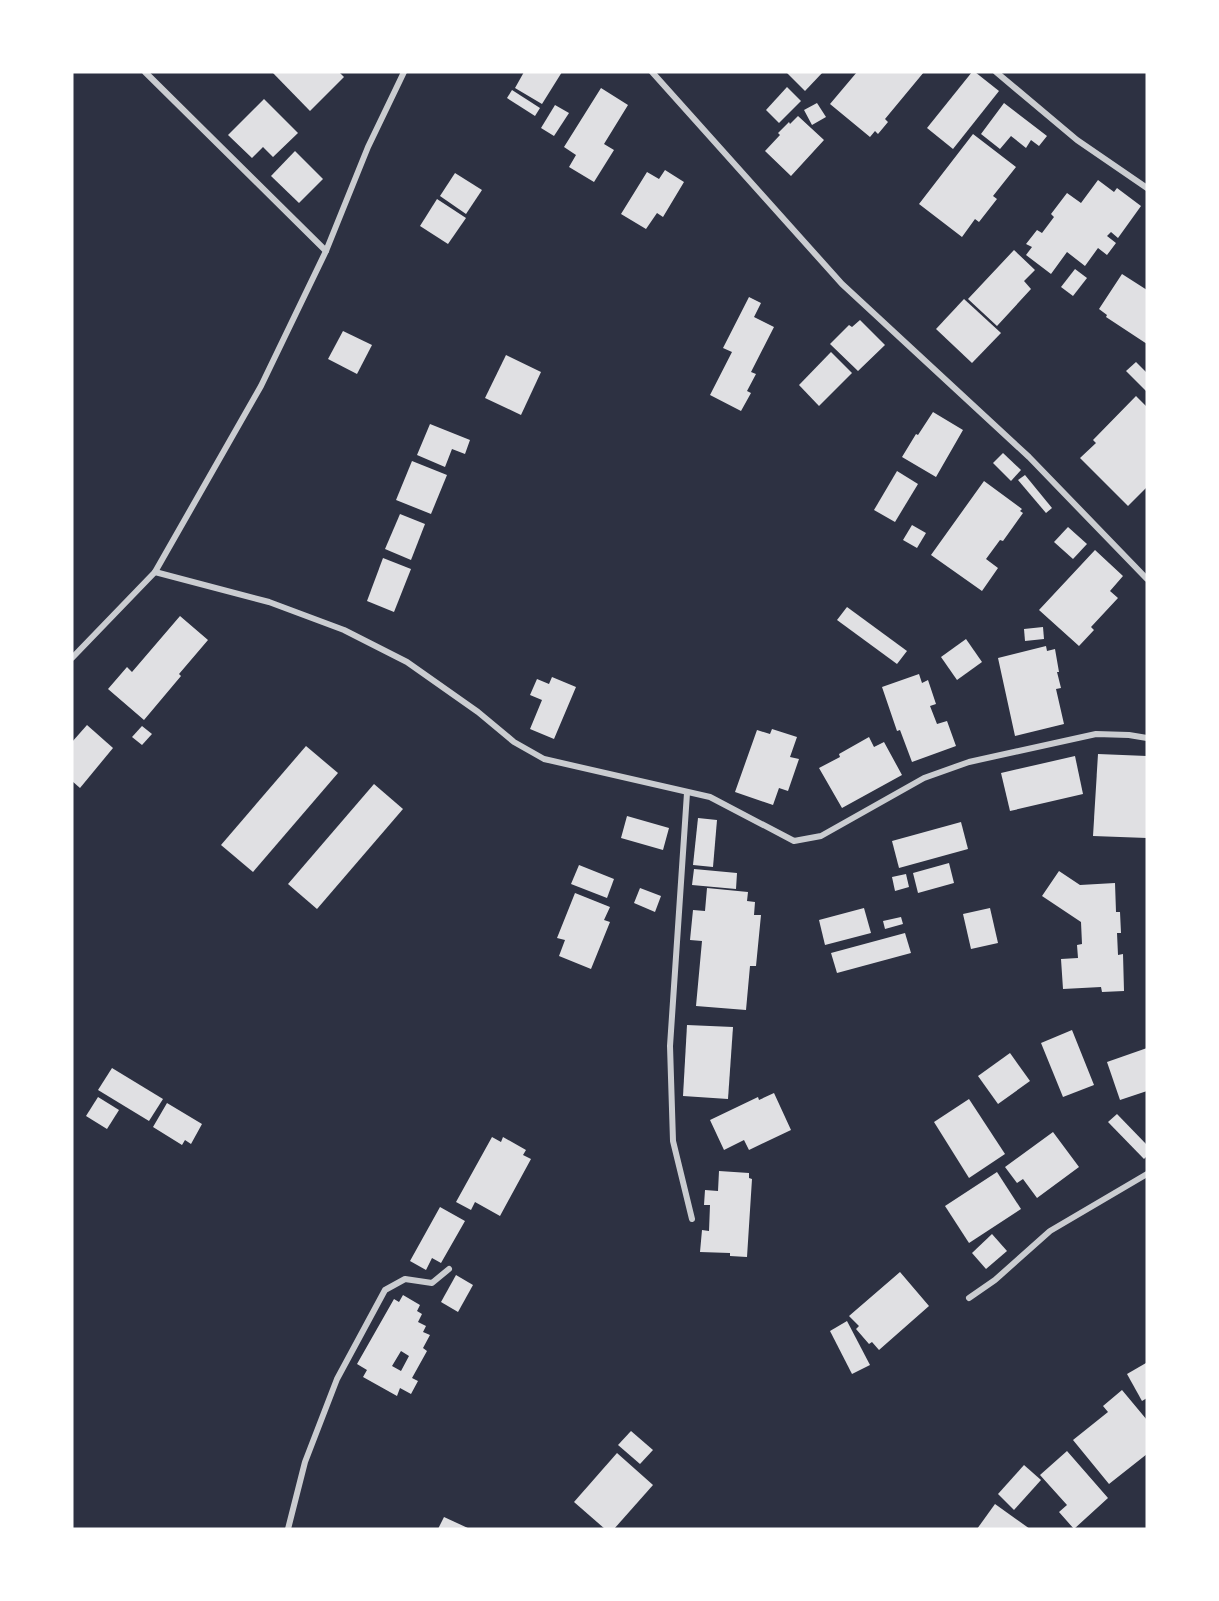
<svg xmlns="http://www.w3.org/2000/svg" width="1219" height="1601" font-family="Manrope,sans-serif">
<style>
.building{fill:#e0e0e3;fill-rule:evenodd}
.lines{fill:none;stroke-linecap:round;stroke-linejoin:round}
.minor{stroke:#caccd0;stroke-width:6}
</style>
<rect width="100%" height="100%" fill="#2d3142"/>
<!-- building -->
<g class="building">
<path d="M272,72H339L344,77L310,111Z"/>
<path d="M524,72H562L542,104L515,88Z"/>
<path d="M786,72H823L805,91Z"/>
<path d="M857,72H924L885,119L888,122L878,134L875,131L870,137L830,104Z"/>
<path d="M972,72H975L999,91L953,149L927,128Z"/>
<path d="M787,87L801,101L779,123L766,110Z"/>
<path d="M601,88L628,105L604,144L614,150L594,182L569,167L576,155L564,147Z"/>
<path d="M512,90L540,108L535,116L507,98Z"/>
<path d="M264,99L298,133L273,157L263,147L252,158L228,135Z"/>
<path d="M817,103L826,117L812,125L804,110Z"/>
<path d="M1004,103L1047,136L1039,146L1031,140L1026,148L1011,136L1000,149L981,134Z"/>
<path d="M555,105L569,113L554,136L541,128Z"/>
<path d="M798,116L824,140L791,176L765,151L780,135L778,133L789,122L790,124Z"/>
<path d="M973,134L1016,167L993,196L997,199L979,222L975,219L962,237L919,204Z"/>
<path d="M295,151L323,179L299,203L271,176Z"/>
<path d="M665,170L684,182L663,217L657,213L646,229L621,214L647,172L659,179Z"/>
<path d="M455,173L482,190L466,214L440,196Z"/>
<path d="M1098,180L1114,192L1117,188L1141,206L1118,238L1111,232L1107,236L1116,243L1107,255L1098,248L1085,266L1067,252L1051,274L1026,255L1032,247L1026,244L1037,230L1042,233L1054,217L1051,214L1067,193L1081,203Z"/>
<path d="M437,199L466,218L448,244L420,226Z"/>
<path d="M1014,250L1035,270L1024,281L1031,289L997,326L968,299Z"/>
<path d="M1075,269L1087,278L1073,296L1061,287Z"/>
<path d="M1122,274L1147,290V344L1106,317L1107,315L1099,309Z"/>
<path d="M749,297L761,303L754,317L774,327L751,372L756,374L747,391L751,393L741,411L710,395L732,352L723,348Z"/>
<path d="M964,299L1001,333L972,363L936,329Z"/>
<path d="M860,320L885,345L858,371L830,344L849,325L852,327Z"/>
<path d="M343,331L372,345L357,374L328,359Z"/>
<path d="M831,352L852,373L819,406L799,385Z"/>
<path d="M506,355L541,372L521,415L485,398Z"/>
<path d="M1136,362L1147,373V392L1126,371Z"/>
<path d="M1136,396L1147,407V487L1128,506L1080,458L1096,443L1093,440Z"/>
<path d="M933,412L963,430L936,477L902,457L916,434L918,435Z"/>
<path d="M430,424L470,440L465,454L452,449L445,467L417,455Z"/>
<path d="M1003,453L1021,470L1011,481L993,463Z"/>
<path d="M412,461L447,475L431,514L396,500Z"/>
<path d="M897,471L918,484L895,522L874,510Z"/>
<path d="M1025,475L1052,508L1046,513L1018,480Z"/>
<path d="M984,481L1022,509L1020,511L1023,513L1003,541L1000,540L986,559L998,568L982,591L931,555Z"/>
<path d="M400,514L425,524L411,560L385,549Z"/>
<path d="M912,525L926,533L917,548L903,540Z"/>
<path d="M1068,527L1087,544L1073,559L1054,542Z"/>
<path d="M1095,550L1123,576L1110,591L1118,598L1091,627L1094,630L1079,646L1039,610Z"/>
<path d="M383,558L411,569L394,612L367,601Z"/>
<path d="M847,607L907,651L897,664L837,620Z"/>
<path d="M180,616L208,640L179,674L181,676L144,720L108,689L127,667L132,672Z"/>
<path d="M1043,627L1044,639L1025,641L1024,629Z"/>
<path d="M966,639L982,662L957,680L941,657Z"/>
<path d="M1046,646L1047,651L1055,649L1059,672H1057L1061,688L1056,689L1064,724L1015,736L998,658Z"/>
<path d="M919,674L922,683L928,680L936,704L930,706L937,724L947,721L956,746L912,762L900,730L897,731L882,687Z"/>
<path d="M552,677L576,687L554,739L530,729L542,700L530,695L537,679L549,684Z"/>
<path d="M87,725L113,748L80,788L72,781V742Z"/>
<path d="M142,726L152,734L142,745L132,737Z"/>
<path d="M772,729L797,737L790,757L799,759L788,791L779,788L773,805L735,792L757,730L770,734Z"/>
<path d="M869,737L874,747L884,742L902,775L842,808L819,768L840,757L839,754Z"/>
<path d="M306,746L338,773L253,872L221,845Z"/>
<path d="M1098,754L1147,756V838L1093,836Z"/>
<path d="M1075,756L1083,794L1010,811L1001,773Z"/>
<path d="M374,784L403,809L317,909L288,884Z"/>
<path d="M627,816L669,828L663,850L621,838Z"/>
<path d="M698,818L717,820L713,867L693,865Z"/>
<path d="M961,822L968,849L899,868L892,841Z"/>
<path d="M949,863L954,883L918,893L913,873Z"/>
<path d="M579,865L614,879L607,898L571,884Z"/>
<path d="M694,869L737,873L736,889L692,885Z"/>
<path d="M1059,871L1080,885L1115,883L1116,912H1120L1121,933H1117L1118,955L1123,954L1124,991L1102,992L1101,987L1063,989L1061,959L1078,958L1077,945L1082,944L1081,922L1042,896Z"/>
<path d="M906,874L909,887L895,891L892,877Z"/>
<path d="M640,888L661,896L655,912L634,903Z"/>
<path d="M707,888L748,892L747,901L755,902L754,915H761L756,966H750L746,1010L696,1006L702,941L690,940L693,910L705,911Z"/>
<path d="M575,893L610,907L604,920L610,922L591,969L559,956L565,940L557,938Z"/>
<path d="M864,908L871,933L825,945L819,920Z"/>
<path d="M990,908L998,943L971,949L963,914Z"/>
<path d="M901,917L903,924L885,929L883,921Z"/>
<path d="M905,933L911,953L837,973L831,953Z"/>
<path d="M687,1025L733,1027L728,1099L683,1096Z"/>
<path d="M1072,1030L1094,1085L1063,1097L1041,1043Z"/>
<path d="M1147,1048V1091L1120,1100L1107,1062Z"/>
<path d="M1010,1053L1030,1081L998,1104L978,1076Z"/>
<path d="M112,1068L163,1099L149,1121L98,1090Z"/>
<path d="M774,1093L791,1130L749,1150L744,1140L724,1150L710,1120L758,1097L759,1100Z"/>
<path d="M98,1097L119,1110L107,1129L86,1116Z"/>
<path d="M969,1099L1005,1154L969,1178L934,1122Z"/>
<path d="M167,1103L202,1124L191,1144L185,1140L182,1145L153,1127Z"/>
<path d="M1117,1114L1147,1145V1156L1144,1159L1108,1122Z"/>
<path d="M1053,1132L1079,1167L1037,1198L1023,1179L1017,1183L1005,1167Z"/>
<path d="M492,1137L501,1142L503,1137L526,1150L523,1155L531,1159L500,1216L475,1202L471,1210L456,1202Z"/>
<path d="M719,1171L749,1173V1178L752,1179L747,1257L730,1256V1253L700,1252L702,1230L709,1231L710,1205H704L705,1190L718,1191Z"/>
<path d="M997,1172L1021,1209L969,1243L945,1206Z"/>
<path d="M440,1207L465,1221L441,1263L432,1258L426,1270L410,1261Z"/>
<path d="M992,1234L1007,1251L986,1269L972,1253Z"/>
<path d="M900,1272L929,1306L879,1350L872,1342L869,1344L856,1329L859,1326L849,1316Z"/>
<path d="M456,1275L473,1285L458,1312L441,1302Z"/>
<path d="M403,1295L420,1305L417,1311L422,1314L418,1322L426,1326L423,1332L430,1335L423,1348L427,1351L412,1378L418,1381L411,1394L400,1388L397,1396L363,1377L367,1370L357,1364L394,1299L399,1302ZM401,1351L409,1356L401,1371L392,1366Z"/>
<path d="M847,1321L870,1365L852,1374L830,1331Z"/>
<path d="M1146,1363L1147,1398L1142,1401L1127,1374Z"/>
<path d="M1122,1390L1147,1420V1454L1109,1484L1073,1440L1108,1412L1103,1406Z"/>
<path d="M631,1431L653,1450L640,1464L618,1445Z"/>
<path d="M1067,1451L1108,1498L1074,1529L1059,1512L1067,1505L1040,1475Z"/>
<path d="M617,1453L653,1485L614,1529H605L574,1502Z"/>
<path d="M1024,1465L1041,1480L1014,1510L998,1494Z"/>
<path d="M995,1504L1030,1529H977Z"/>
<path d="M444,1517L470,1529H438Z"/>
</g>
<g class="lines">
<!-- minor -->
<g class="minor">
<path d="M145,72L326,251"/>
<path d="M652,72L842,284L1029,457L1147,579"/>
<path d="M996,72L1077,140L1147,188"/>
<path d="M155,572L269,602L344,630L407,662L478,712L514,742L544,759L710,797L794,841L821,836L924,778L969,762L1096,734L1129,735L1147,738"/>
<path d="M72,658L155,572L261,386L326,251L368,147L404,72"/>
<path d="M687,793L670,1046L673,1141L692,1219"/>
<path d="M969,1298L995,1280L1050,1231L1147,1174"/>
<path d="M288,1529L305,1462L337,1379L385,1290L405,1279L432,1283L449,1269"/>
</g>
</g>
<!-- border -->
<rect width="1219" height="1601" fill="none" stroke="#ffffff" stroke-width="147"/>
</svg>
